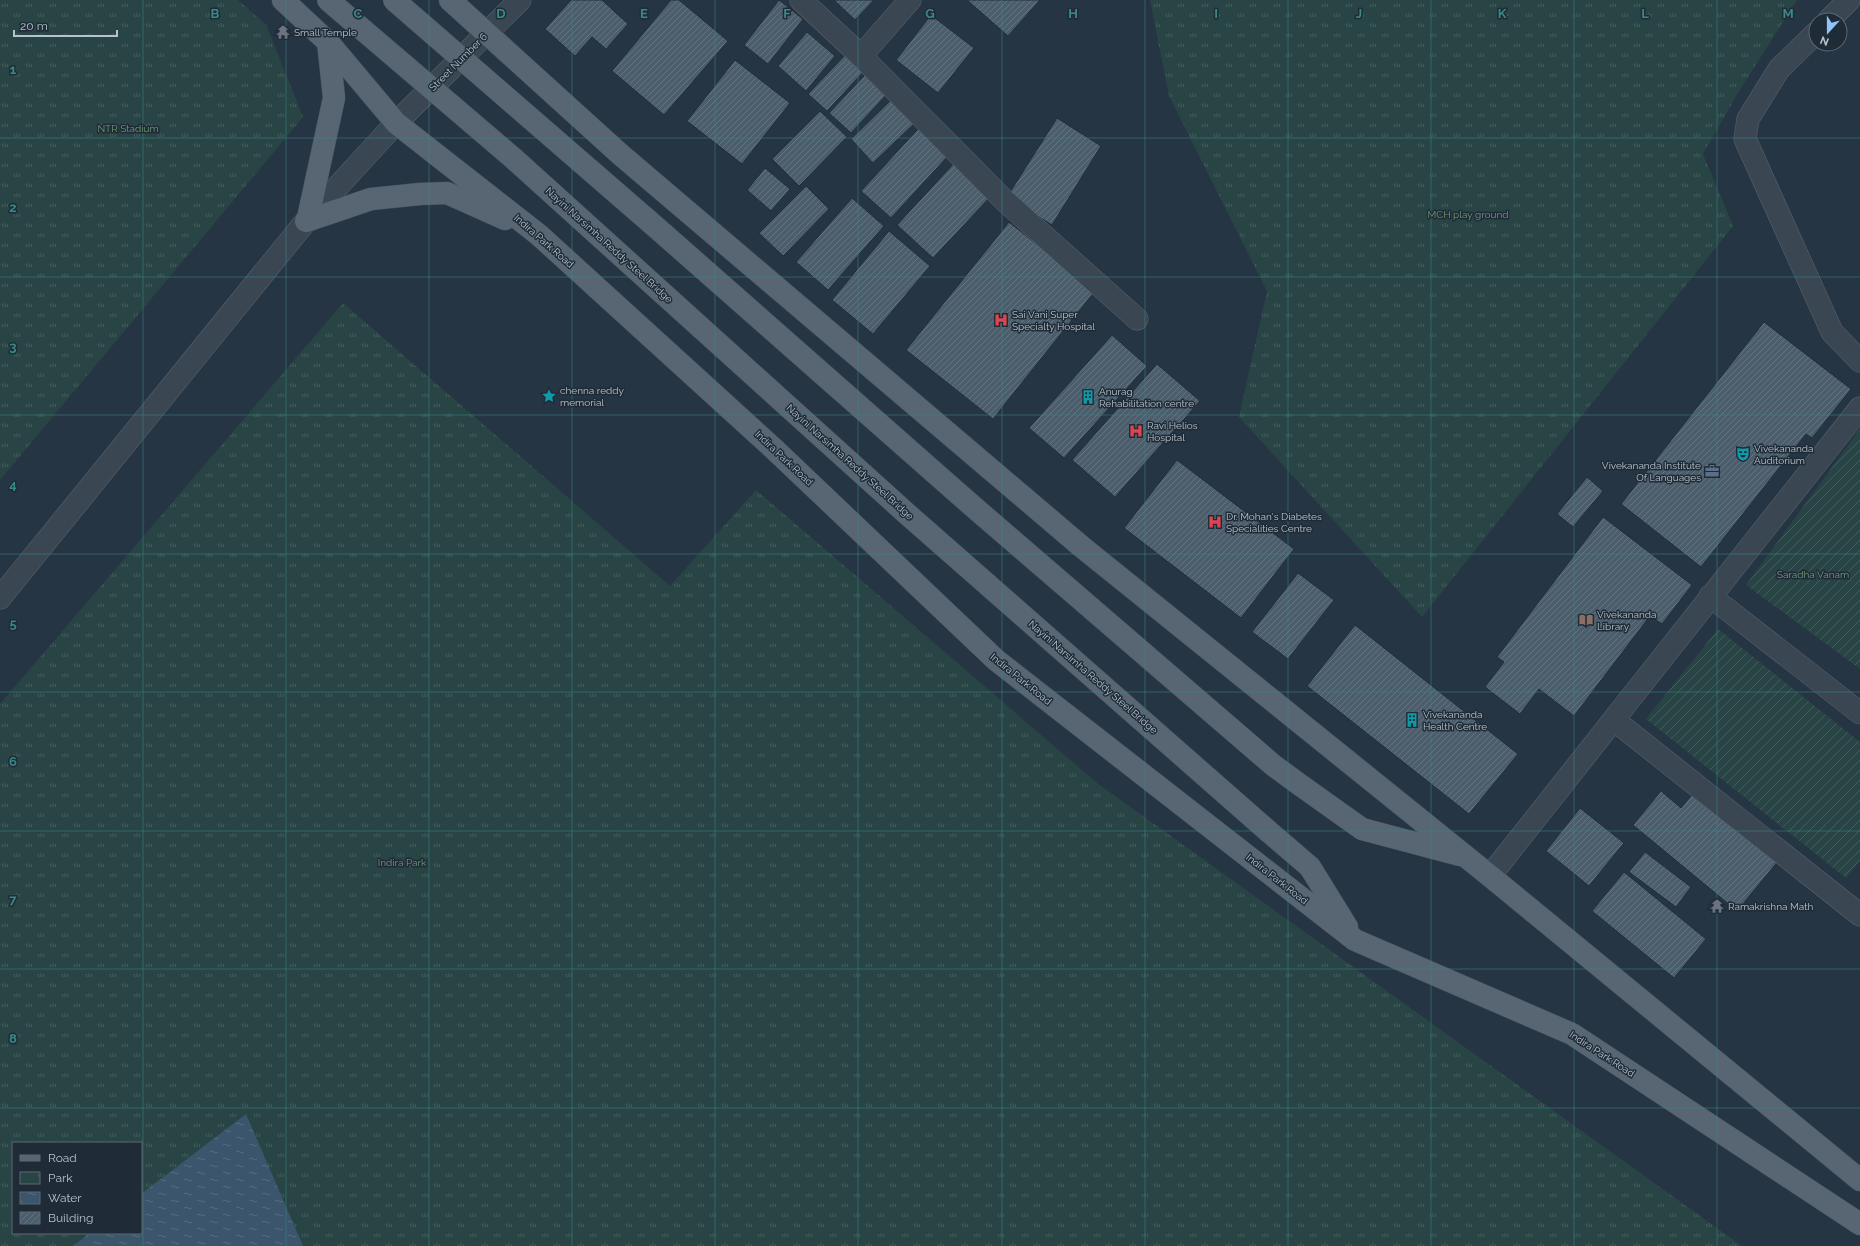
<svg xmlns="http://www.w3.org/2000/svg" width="1860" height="1246" font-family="Raleway,sans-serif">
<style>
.park{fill:url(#park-tufts);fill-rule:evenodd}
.garden{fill:url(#garden-furrows)}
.water{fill:url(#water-ripples)}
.building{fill:url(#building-hatch);stroke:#212e3a}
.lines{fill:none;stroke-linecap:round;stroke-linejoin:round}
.minor-casing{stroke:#596570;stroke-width:23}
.major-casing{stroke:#44505c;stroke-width:23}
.minor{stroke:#3a4753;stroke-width:22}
.major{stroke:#586673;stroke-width:22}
.major-bridge-casing{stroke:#44505c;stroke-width:23;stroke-linecap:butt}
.major-bridge{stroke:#586673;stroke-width:22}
.grid{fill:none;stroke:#398986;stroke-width:1;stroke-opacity:0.55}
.labels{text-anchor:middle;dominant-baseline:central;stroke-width:3;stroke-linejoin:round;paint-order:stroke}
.poi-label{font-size:10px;fill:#b8c2cc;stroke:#1f2c38;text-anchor:start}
.street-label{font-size:10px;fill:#b8c2cc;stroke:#1f2c38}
.park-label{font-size:10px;fill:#6e9e74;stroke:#1f2c38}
.grid-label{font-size:13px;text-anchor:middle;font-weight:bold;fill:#398986;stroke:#1f2c38;stroke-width:3;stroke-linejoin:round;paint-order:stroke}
</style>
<defs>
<pattern id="park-tufts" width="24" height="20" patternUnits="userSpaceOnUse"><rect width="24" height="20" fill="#284444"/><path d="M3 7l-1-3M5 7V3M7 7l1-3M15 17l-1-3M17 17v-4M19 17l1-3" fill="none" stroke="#455d5e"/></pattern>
<pattern id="garden-furrows" width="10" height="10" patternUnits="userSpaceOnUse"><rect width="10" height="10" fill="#284444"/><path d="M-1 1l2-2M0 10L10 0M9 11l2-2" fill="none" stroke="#455d5e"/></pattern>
<pattern id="water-ripples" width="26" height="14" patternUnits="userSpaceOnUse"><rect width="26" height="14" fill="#3b556c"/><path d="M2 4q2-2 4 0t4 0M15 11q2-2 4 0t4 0" fill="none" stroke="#556c80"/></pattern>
<pattern id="building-hatch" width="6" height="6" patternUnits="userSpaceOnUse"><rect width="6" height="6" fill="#4c5d6b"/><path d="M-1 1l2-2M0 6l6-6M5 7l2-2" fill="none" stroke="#64737f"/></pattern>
</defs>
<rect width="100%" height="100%" fill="#263543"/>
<!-- park -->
<g class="park">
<path d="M0,0H238L266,25L303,117L0,480Z"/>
<path d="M1150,0H1797L1738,93L1703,154L1733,226L1422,617L1239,417L1267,291L1169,96Z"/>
<path d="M343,303L670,586L756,490L1097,783L1742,1246H0V704ZM13,1143H141V1233H13Z"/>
</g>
<!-- garden -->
<g class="garden">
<path d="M1860,429V669L1746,585Z"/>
<path d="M1718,629L1860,742V861L1846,878L1646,719Z"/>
</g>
<!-- water -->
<path class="water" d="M246,1114L303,1246H73L90,1233H141V1194Z"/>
<!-- building -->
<g class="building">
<path d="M571,0H602L628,24L606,49L592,37L575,56L545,29Z"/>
<path d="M671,0H679L728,41L664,115L612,71Z"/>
<path d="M779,0L803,19L768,64L744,45Z"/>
<path d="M834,0H874L855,20Z"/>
<path d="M967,0H1040L1008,36Z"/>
<path d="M931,15L974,48L938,93L896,60Z"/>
<path d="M807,32L835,56L806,91L778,66Z"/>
<path d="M848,52L866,69L827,111L808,94Z"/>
<path d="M735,60L790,103L742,164L687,121Z"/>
<path d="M866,74L888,93L851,133L829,113Z"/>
<path d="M895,96L918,120L873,163L851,139Z"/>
<path d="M820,111L847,137L799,186L772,159Z"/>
<path d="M1057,118L1101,146L1052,225L1007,197Z"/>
<path d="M918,129L948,156L891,218L861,191Z"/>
<path d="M957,160L994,193L933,258L897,225Z"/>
<path d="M765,168L790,189L771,211L747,190Z"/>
<path d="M806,186L829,209L783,256L759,233Z"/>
<path d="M852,198L884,226L828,290L796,262Z"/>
<path d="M1009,222L1095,291L993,419L906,350Z"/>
<path d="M889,231L930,266L873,334L832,300Z"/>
<path d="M1764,322L1851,389L1812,438L1806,434L1701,567L1621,504Z"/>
<path d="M1112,335L1147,366L1064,458L1029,428Z"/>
<path d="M1157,364L1200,401L1115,497L1072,460Z"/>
<path d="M1177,460L1294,549L1241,618L1124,528Z"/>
<path d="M1587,477L1603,491L1573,527L1557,514Z"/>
<path d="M1603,517L1692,585L1662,624L1650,616L1574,716L1539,689L1520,714L1485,687L1504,662L1497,657Z"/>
<path d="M1298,573L1334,600L1288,659L1252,632Z"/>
<path d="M1355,625L1518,754L1469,814L1307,686Z"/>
<path d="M1661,791L1681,808L1695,791L1779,860L1737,911L1633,825Z"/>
<path d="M1580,808L1624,843L1589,886L1546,851Z"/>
<path d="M1645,852L1691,887L1676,907L1629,872Z"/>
<path d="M1624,872L1706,939L1674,978L1592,911Z"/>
</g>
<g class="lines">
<defs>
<g id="minor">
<path d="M801,0L861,56L1005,201L1137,319"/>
<path d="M1829,20L1849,0"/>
<path d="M1816,33L1779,69L1748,119L1745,139L1832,332L1860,361"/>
<path d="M861,56L910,0"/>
<path d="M1710,596L1860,713"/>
<path d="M0,598L306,221L396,123L520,0"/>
<path d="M1614,720L1860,915"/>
<path d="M1490,876C1614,720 1736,563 1860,408"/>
</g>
<g id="major">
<path d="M283,0L328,42L396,123L539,235L774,449L996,660L1355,940L1572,1034L1860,1224"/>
<path d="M450,0L621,155L1082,547L1490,876L1860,1180"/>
<path d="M308,218L334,98L328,42"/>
<path d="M306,221L371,199L420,194L447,193L505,219"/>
<path d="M1296,782L1362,829L1460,855"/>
<path d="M1268,831L1310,867L1347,927"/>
</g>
</defs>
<!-- minor casing -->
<use href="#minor" class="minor-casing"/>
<!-- major casing -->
<use href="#major" class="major-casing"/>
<!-- minor -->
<use href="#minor" class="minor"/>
<!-- major -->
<use href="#major" class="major"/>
<defs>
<g id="major-bridge">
<path d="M328,0L513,158L906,513L1268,831"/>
<path d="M394,0L658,229L969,503L1273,765L1296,782"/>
</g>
</defs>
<!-- major-bridge casing -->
<use href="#major-bridge" class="major-bridge-casing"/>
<!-- major-bridge -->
<use href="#major-bridge" class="major-bridge"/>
</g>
<!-- grid -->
<path class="grid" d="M143,0V1246M286,0V1246M429,0V1246M572,0V1246M715,0V1246M858,0V1246M1002,0V1246M1145,0V1246M1288,0V1246M1431,0V1246M1574,0V1246M1717,0V1246M0,138H1860M0,277H1860M0,415H1860M0,554H1860M0,692H1860M0,831H1860M0,969H1860M0,1108H1860"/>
<!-- icons -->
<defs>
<symbol id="temple-bare" viewBox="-9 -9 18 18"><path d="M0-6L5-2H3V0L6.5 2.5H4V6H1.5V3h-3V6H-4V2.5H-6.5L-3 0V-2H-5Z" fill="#6b7280" stroke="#1f2c38" stroke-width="2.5" paint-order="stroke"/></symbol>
<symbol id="hospital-bare" viewBox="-9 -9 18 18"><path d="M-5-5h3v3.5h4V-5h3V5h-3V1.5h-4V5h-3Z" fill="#e0444e" stroke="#1f2c38" stroke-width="2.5" paint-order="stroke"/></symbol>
<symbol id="sight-bare" viewBox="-9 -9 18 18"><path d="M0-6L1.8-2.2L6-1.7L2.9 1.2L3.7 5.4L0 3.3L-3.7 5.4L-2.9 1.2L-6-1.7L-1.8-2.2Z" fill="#0f9aa8" stroke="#1f2c38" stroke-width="2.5" paint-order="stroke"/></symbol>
<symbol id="building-bare" viewBox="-9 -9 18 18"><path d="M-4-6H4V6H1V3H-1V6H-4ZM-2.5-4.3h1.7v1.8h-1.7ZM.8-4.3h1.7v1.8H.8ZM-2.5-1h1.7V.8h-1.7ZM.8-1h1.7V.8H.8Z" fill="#0f9aa8" stroke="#1f2c38" stroke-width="2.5" paint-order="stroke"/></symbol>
<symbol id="theatre-bare" viewBox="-9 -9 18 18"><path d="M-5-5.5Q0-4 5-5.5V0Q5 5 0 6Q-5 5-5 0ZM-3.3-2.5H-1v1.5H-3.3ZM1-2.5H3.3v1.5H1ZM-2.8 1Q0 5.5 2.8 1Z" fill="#0f9aa8" stroke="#1f2c38" stroke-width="2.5" paint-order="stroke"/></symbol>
<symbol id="office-bare" viewBox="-9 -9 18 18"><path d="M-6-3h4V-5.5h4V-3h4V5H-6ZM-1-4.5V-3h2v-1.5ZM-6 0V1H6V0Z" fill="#5c6f8a" stroke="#1f2c38" stroke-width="2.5" paint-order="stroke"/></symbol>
<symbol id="library-bare" viewBox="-9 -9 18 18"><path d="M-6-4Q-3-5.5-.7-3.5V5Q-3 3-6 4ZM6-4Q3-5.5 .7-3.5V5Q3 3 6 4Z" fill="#8d6e63" stroke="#1f2c38" stroke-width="2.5" paint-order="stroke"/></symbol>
</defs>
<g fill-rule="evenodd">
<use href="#temple-bare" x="273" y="22" width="20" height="20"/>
<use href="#hospital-bare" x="991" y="310" width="20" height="20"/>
<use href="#sight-bare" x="539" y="386" width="20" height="20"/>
<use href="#building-bare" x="1078" y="387" width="20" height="20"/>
<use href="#hospital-bare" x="1126" y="421" width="20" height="20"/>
<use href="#theatre-bare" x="1733" y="444" width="20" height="20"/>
<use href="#office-bare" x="1702" y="461" width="20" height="20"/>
<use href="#hospital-bare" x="1205" y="512" width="20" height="20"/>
<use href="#library-bare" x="1576" y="610" width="20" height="20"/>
<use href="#building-bare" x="1402" y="710" width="20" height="20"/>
<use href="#temple-bare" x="1707" y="896" width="20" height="20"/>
</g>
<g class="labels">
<!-- poi labels -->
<g class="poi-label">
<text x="294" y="32">Small Temple</text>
<text x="1012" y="314">Sai Vani Super<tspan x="1012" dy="12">Specialty Hospital</tspan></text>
<text x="560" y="390">chenna reddy<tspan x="560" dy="12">memorial</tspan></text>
<text x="1099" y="391">Anurag<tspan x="1099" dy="12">Rehabilitation centre</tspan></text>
<text x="1147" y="425">Ravi Helios<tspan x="1147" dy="12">Hospital</tspan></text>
<text x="1754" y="448">Vivekananda<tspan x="1754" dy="12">Auditorium</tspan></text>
<text x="1701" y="465" text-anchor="end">Vivekananda Institute<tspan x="1701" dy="12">Of Languages</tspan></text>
<text x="1226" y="516">Dr. Mohan's Diabetes<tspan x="1226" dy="12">Specialities Centre</tspan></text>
<text x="1597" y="614">Vivekananda<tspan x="1597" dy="12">Library</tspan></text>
<text x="1423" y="714">Vivekananda<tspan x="1423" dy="12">Health Centre</tspan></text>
<text x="1728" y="906">Ramakrishna Math</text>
</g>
<!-- street labels -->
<g class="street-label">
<text transform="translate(458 62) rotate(-45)">Street Number 6</text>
<text transform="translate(544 241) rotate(41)">Indira Park Road</text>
<text transform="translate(609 245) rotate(42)">Nayini Narsimha Reddy Steel Bridge</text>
<text transform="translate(784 458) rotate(43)">Indira Park Road</text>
<text transform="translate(850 462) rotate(42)">Nayini Narsimha Reddy Steel Bridge</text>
<text transform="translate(1093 677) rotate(41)">Nayini Narsimha Reddy Steel Bridge</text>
<text transform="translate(1021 679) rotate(39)">Indira Park Road</text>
<text transform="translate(1277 879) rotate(38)">Indira Park Road</text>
<text transform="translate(1602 1054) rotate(33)">Indira Park Road</text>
</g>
<!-- park labels -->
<g class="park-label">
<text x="128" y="128">NTR Stadium</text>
<text x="1468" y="214">MCH play ground</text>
<text x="1813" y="574">Saradha Vanam</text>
<text x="402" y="862">Indira Park</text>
</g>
</g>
<g class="grid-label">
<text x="215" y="18">B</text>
<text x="358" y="18">C</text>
<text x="501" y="18">D</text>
<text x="644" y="18">E</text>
<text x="787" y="18">F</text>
<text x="930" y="18">G</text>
<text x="1073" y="18">H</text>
<text x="1216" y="18">I</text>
<text x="1359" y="18">J</text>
<text x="1502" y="18">K</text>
<text x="1645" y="18">L</text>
<text x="1788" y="18">M</text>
<text x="13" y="74">1</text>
<text x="13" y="212">2</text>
<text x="13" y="351">3</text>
<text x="13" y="489">4</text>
<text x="13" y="628">5</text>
<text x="13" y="766">6</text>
<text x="13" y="904">7</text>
<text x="13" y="1043">8</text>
</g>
<!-- legend -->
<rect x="12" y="1142" width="130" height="92" fill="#1f2c38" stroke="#5c6873"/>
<rect x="20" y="1155" width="20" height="6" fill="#586673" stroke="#5c6873"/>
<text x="48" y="1162" font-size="12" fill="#b8c2cc">Road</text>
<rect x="20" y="1172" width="20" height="12" fill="url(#park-tufts)" stroke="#5c6873"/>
<text x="48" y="1182" font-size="12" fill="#b8c2cc">Park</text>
<rect x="20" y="1192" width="20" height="12" fill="url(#water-ripples)" stroke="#5c6873"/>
<text x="48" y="1202" font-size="12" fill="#b8c2cc">Water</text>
<rect x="20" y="1212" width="20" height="12" fill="url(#building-hatch)" stroke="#5c6873"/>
<text x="48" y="1222" font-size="12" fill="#b8c2cc">Building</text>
<!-- north arrow -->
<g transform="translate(1828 32) rotate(201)"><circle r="19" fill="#1f2c38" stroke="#5c6873"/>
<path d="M0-3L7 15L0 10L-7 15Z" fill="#8ec3fb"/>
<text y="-6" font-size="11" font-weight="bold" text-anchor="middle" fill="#b8c2cc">N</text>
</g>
<!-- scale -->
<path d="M14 30v6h103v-6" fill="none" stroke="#b8c2cc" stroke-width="2"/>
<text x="20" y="30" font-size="12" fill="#b8c2cc" stroke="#1f2c38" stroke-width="3" paint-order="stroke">20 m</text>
</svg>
